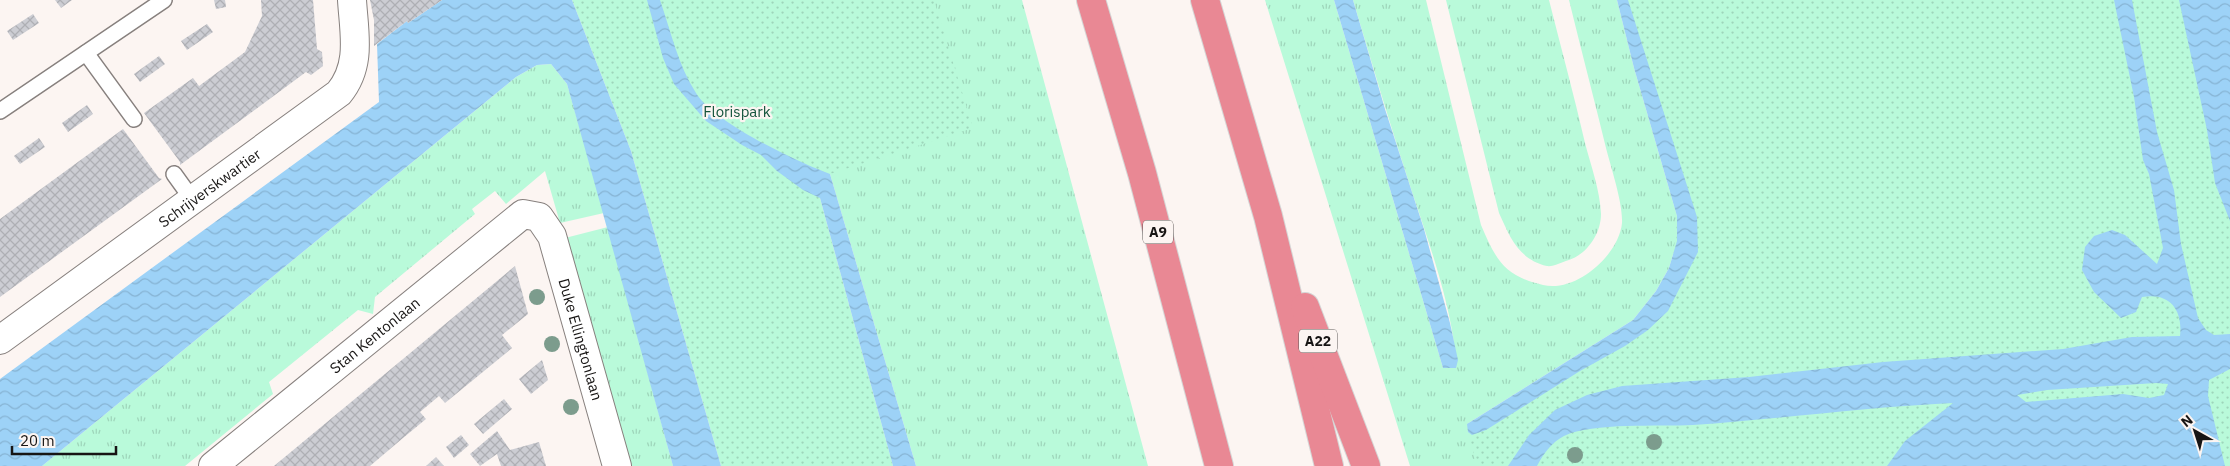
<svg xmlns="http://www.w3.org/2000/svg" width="2230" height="466" font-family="'IBM Plex Sans',sans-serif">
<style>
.grass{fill:url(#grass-tufts)}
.park{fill:url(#park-dots)}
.water{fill:url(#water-waves);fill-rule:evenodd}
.building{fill:url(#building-cross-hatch)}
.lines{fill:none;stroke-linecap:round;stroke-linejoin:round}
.lane-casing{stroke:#87807e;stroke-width:18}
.street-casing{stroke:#87807e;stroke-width:30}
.highway-casing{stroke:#d5d5d5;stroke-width:30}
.lane{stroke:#fff;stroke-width:15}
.street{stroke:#fff;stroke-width:28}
.highway{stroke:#e98894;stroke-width:28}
.tree{fill:#7c9c8d}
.labels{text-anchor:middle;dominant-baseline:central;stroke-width:4.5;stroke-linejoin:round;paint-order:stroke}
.shield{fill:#fcf5f2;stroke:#5c5857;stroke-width:1}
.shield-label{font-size:14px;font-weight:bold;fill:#171514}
.park-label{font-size:15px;fill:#14533b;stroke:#fcf5f2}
.street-label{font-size:15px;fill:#171514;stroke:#fcf5f2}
</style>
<defs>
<pattern id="grass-tufts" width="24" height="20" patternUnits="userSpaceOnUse" patternTransform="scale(1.25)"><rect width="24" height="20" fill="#b9fada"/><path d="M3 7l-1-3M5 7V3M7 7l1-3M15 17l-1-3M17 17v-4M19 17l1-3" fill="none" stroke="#9ed5ba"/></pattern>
<pattern id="park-dots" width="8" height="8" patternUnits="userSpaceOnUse" patternTransform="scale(1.25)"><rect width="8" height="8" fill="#b9fada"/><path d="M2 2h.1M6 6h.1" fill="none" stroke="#9ed5ba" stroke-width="1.8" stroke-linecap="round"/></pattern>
<pattern id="water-waves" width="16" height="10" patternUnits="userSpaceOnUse" patternTransform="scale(1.25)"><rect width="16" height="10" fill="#9dd2f7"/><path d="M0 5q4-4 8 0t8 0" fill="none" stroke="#86b3d3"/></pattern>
<pattern id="building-cross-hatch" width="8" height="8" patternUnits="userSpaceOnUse" patternTransform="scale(1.25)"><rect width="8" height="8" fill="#cccdd3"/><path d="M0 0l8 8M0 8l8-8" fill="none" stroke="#aeafb4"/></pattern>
</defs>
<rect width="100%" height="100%" fill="#fcf5f2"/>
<!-- grass -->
<g class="grass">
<path d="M660,0H1022L1148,466H916L830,174Z"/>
<path d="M1265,0H1334L1443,368H1456C1455,315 1429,243 1412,192C1391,128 1372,64 1353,0H1426L1481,225C1496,260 1504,276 1543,285C1576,293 1619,255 1622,223C1623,203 1611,168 1606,148C1594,99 1581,49 1569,0H1617L1634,68L1677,216V241L1669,268L1656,291L1633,320L1467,424L1580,371L2058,0L1508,466H1410Z"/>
<path d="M1446,0H1549C1561,48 1574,95 1585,143C1591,166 1600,190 1601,214C1601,234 1587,254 1569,260C1562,262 1553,267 1547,266C1518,259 1510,237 1499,213Z"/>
<path d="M551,64L567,84L604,213L560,223L545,171L506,204L495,191L472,209L475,214L375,297L373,314L358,310L269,382L273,394L185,466H42L516,77L537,65Z"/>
<path d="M608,227L673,466H631L565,238Z"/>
</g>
<!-- park -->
<g class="park">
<path d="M572,0H934L973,128L830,174L820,198L893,466H721L631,151Z"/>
<path d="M1618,0H2230V466H1477L1468,432L1668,311L1677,216Z"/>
</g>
<!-- water -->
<g class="water">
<path d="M442,0H572L631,151L721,466H673L567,84L551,64L537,65L516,77L42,466H0V379L379,102L377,44L407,21L408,23Z"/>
<path d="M647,0H660C671,32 678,65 696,93C713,122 797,162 830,174L916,466H893L820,198L803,190L777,171L761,155L742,145L706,121L674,84L663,58Z"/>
<path d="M1334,0H1353L1385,109L1424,229L1450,323L1458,360L1456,368H1443Z"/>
<path d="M1617,0H1628L1697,217L1698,252L1668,311L1648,330L1625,346L1580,371L1486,430L1472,435L1468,432L1467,424L1633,320L1656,291L1669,268L1677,241V216L1634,68Z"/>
<path d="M2114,0H2132L2157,132L2174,190L2181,244L2198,318L2206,330L2214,335L2230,334V369L2209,380L2208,396L2225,466H1887L1905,441L1953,403C1866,407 1780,419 1693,425C1659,427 1593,422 1564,436C1551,443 1544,453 1537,466H1508L1529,435L1555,410L1587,395L1622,386L1749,377L1883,362L2063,349L2132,337L2180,336C2183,310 2170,292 2142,297L2136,312L2121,318L2094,292L2082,270L2085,247L2094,236L2112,230L2125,235L2157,264L2163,248L2149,174L2143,160L2134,97ZM2156,383L2168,384L2164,395L2149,398L2123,394L2026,402L2017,395L2047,390Z"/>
<path d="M2179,0H2230V221L2215,183L2207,130Z"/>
</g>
<!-- building -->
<g class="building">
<path d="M55,0H72L61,8Z"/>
<path d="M214,0H225L226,7L216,9Z"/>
<path d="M261,0H313L317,49L322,52L323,66L311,75L306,72L180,165V162L144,113L193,78L199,86L245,52L262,16Z"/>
<path d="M370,0H442L408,23L407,21L374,46V20Z"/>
<path d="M33,14L39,23L13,40L7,31Z"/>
<path d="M207,24L213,32L187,50L181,41Z"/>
<path d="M159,56L165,64L140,82L134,74Z"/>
<path d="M87,105L93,114L68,132L62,123Z"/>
<path d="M123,129L159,178L162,179L0,297V219Z"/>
<path d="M39,138L45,147L20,164L14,156Z"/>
<path d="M515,266L528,314L502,335L512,348L445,403L439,396L420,412L426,419L403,438L370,466H274Z"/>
<path d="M542,360L548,380L531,394L519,379Z"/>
<path d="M504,399L512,409L483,434L474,424Z"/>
<path d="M497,431L510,450L539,442L546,466H501L497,454L480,466L470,454Z"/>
<path d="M461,435L469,445L454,458L446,447Z"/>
<path d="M436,457L444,466H426Z"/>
</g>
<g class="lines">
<defs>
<g id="lane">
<path d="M86,53L134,119"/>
<path d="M0,111L164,0"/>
<path d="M174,174L192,199"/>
</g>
<g id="street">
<path id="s1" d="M0,340L339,93C362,65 354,33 352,0"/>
<path id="s2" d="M213,466L523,214L539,217L552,236L617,466"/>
</g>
<g id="highway">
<path d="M1091,0L1142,173L1219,466"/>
<path d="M1205,0L1268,216L1329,466"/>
<path d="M1305,307L1366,466"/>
</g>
</defs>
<!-- lane casing -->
<use href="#lane" class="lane-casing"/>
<!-- street casing -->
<use href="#street" class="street-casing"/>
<!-- highway casing -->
<use href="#highway" class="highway-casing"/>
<!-- lane -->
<use href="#lane" class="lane"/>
<!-- street -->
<use href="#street" class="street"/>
<!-- highway -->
<use href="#highway" class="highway"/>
</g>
<!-- trees -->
<g class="tree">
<circle cx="537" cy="297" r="8"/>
<circle cx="552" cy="344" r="8"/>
<circle cx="571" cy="407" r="8"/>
<circle cx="1654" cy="442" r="8"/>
<circle cx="1575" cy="455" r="8"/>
</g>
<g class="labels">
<!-- shield labels -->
<g class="shield">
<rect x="1143" y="220.5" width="30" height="23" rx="4"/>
<rect x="1299" y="329.5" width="38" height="23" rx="4"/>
</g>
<g class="shield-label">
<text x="1158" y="232">A9</text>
<text x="1318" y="341">A22</text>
</g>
<!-- park labels -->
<g class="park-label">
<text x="737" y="111">Florispark</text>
</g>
<!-- street labels -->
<g class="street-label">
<text stroke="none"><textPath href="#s1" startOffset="259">Schrijverskwartier</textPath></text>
<text stroke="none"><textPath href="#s2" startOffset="208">Stan Kentonlaan</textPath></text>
<text stroke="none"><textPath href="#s2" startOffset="546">Duke Ellingtonlaan</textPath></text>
</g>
</g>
<!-- north arrow -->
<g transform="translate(2195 431) rotate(321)" stroke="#fcf5f2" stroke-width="4" paint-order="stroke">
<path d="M0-4L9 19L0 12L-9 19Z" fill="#171514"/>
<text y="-8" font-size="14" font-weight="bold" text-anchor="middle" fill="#171514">N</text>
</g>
<!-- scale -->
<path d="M12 446v8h104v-8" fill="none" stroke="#171514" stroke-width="2.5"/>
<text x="20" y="446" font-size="15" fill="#171514" stroke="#fcf5f2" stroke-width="4" paint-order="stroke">20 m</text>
</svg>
